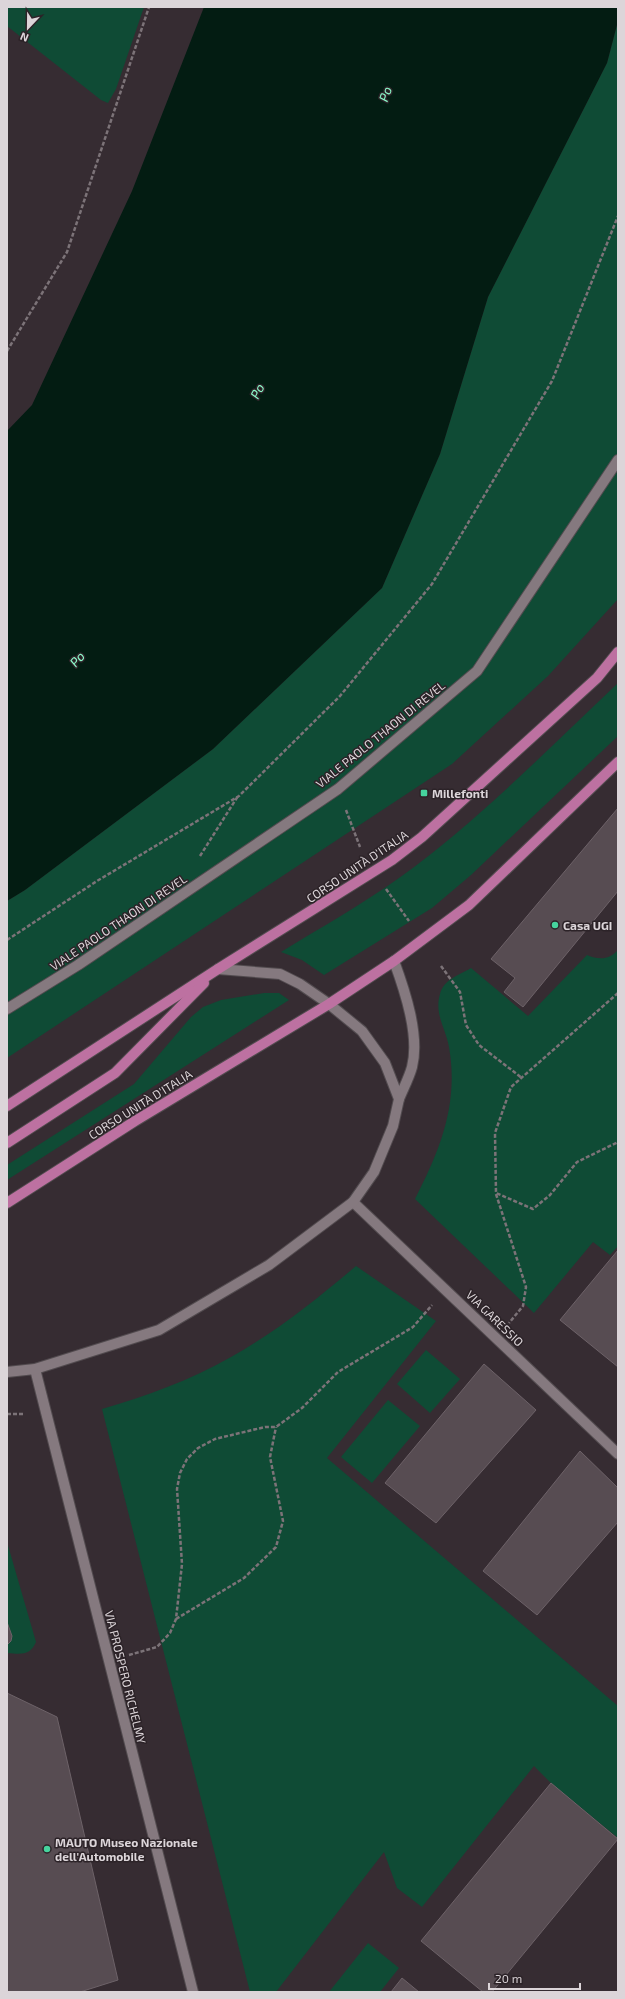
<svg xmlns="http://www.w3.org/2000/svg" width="625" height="1999" font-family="'Exo 2',sans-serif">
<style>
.green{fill:#0f4b35}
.water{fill:#031c12}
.building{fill:#574c52;stroke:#6d6268}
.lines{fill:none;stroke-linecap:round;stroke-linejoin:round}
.minor-casing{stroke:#524b4f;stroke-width:12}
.major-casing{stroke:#524b4f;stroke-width:12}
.path{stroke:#7c7378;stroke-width:2.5;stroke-dasharray:4 2;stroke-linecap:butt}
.minor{stroke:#85797f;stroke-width:10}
.major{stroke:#bd71a1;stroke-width:10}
.poi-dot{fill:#46d49e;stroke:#2c2328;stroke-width:1.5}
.labels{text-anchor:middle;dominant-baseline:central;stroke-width:3;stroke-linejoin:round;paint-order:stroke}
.street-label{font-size:12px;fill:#dcd5d9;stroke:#2c2328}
.poi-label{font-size:12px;font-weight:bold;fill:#dcd5d9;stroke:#2c2328;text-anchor:start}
.water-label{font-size:13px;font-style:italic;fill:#8cfccb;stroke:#2c2328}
</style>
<rect width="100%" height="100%" fill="#362c32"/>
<!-- green -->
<g class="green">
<path d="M7,7H144L116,89L108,103L101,100L7,26Z"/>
<path d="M618,21V599L548,676L452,764L7,1058V901L25,890L213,749L382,588L440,454L488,297L607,63Z"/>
<path d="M618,683V736L471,875L432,908L324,975L302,960L281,952C320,928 361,905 399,878C478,821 547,750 618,683Z"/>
<path d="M618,950V1246L610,1255L593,1242L534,1313L415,1199C440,1150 459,1104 449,1047C446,1029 434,1014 440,994C444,979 458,976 471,968L528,1016L587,955C599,960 609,960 618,950Z"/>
<path d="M264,993H279L289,1000L7,1180V1165L134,1084L191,1017L203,1007L221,1000Z"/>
<path d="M356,1266L436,1321L327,1458L618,1706V1838L551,1783L534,1766L422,1907L397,1888L384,1852L276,1992H250L102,1409C146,1396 191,1380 231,1357C276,1332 317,1299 356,1266Z"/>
<path d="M426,1350L460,1379L430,1413L397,1384Z"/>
<path d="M388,1400L420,1426L372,1483L341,1457Z"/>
<path d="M7,1542L36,1642C30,1656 21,1654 7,1653V1645C16,1635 8,1630 7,1620C5,1594 7,1568 7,1542Z"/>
<path d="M368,1943L399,1968L380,1992H329Z"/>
</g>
<!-- water -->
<path class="water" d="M204,7H618V21L607,63L488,297L440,454L382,588L213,749L25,890L7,901V431L32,405L132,191Z"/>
<!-- building -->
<g class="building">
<path d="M618,808V891L523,1007L504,992L515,978L491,959Z"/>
<path d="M618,1250V1367L560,1320Z"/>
<path d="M484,1364L536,1410L436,1523L385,1483Z"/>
<path d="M580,1451L618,1488V1522L537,1615L483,1571Z"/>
<path d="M7,1622L12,1636L11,1641L7,1645Z"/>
<path d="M7,1693L57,1717L118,1980L80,1992H7Z"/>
<path d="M551,1783L618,1839L492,1992H483L421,1941Z"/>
<path d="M402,1978L419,1992H391Z"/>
</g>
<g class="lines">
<defs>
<g id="minor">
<path d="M394,961C405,991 420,1036 412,1067C409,1078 403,1089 399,1099"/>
<path d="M7,1009L78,965L338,789L477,671L618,460"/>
<path d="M353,1202L618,1454"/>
<path d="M35,1369L193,1992"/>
<path d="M7,1372L35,1369L159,1330L269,1265L353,1202L374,1172L393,1126L399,1099L385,1063L362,1031L329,1004L300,984L280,974L218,969"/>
</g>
<g id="major">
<path d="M7,1106L218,969L392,860L422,837L597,678L618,652"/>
<path d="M7,1143L115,1073L204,983"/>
<path d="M7,1203L135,1121L329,1004L394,961L469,905L618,762"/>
</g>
</defs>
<!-- minor casing -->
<use href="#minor" class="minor-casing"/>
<!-- major casing -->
<use href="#major" class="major-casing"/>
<!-- path -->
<g class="path">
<path d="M7,351L67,252L149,7"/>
<path d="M346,810L360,847"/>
<path d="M200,856L238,796"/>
<path d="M386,889L409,921"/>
<path d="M7,940L97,881L239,796L340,696L432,584L552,381L618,216"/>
<path d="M441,966L460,992L466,1025L479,1045L522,1078"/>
<path d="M618,993L511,1087L495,1133L496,1193L533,1209L550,1195L577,1162L618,1142"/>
<path d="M496,1194L526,1287L523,1306L509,1323"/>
<path d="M7,1414H25"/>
<path d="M176,1619L244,1578L276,1547L283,1521L270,1457L276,1427"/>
<path d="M129,1655L157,1647L170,1633L176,1619L182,1564L177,1489L180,1473L187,1459L198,1448L215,1439L265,1427H276L302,1408L338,1372L413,1327L432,1305"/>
</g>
<!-- minor -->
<use href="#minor" class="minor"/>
<!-- major -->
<use href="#major" class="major"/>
</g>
<!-- markers -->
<g class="poi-dot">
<rect x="420" y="789" width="8" height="8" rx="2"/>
<circle cx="555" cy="925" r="4"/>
<circle cx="47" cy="1849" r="4"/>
</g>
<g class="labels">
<!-- street labels -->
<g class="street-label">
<text transform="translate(380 734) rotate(-39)">VIALE PAOLO THAON DI REVEL</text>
<text transform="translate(357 866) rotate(-34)">CORSO UNITÀ D'ITALIA</text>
<text transform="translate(118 922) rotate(-34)">VIALE PAOLO THAON DI REVEL</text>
<text transform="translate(140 1104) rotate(-32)">CORSO UNITÀ D'ITALIA</text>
<text transform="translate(495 1318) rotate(44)">VIA GARESSIO</text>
<text transform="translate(126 1677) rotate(76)">VIA PROSPERO RICHELMY</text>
</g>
<!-- poi labels -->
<g class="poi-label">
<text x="432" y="793">Millefonti</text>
<text x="563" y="925">Casa UGI</text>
<text x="55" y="1842">MAUTO Museo Nazionale<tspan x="55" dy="14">dell'Automobile</tspan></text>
</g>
<!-- water labels -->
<g class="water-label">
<text transform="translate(385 94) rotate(-70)">Po</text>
<text transform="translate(257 391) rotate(-62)">Po</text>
<text transform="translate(77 659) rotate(-48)">Po</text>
</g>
</g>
<!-- border -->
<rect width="625" height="1999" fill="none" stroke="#dcd5d9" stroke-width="16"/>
<!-- north arrow -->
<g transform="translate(28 28) rotate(202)" stroke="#2c2328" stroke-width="3" paint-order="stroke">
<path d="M0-3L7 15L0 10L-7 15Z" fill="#dcd5d9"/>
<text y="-6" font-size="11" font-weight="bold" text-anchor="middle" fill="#dcd5d9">N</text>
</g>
<!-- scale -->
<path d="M489 1983v6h91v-6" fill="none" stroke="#dcd5d9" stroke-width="2"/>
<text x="495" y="1983" font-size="12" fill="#dcd5d9" stroke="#2c2328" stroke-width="3" paint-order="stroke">20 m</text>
</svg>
